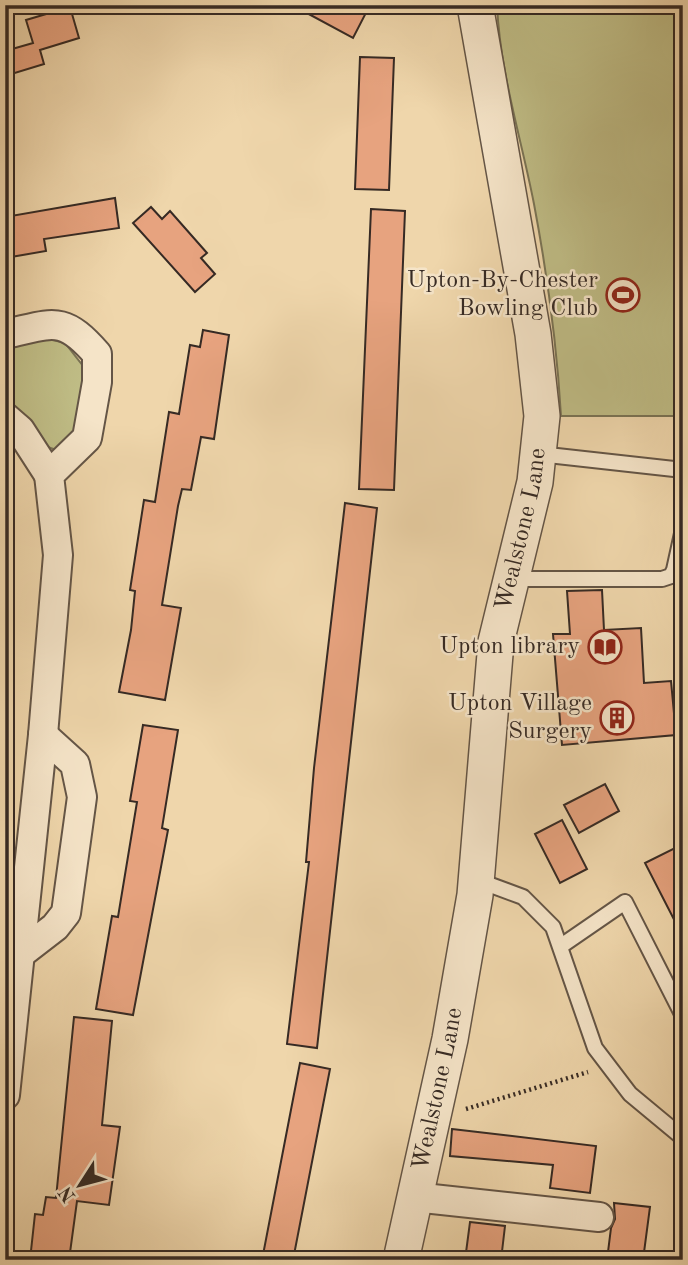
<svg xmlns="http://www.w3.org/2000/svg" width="688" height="1265" font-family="'Old Standard TT',serif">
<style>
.green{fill:#bfbc85;stroke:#7a7354;stroke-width:2}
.building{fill:#e7a37f;stroke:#362a24;stroke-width:2}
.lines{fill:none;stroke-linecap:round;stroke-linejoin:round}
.service-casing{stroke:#645546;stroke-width:18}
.minor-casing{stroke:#645546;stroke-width:32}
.tertiary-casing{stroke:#645546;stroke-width:38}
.path{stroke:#362a24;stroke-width:4.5;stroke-dasharray:2 3.5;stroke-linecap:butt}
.service{stroke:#f5e4c8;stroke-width:14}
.minor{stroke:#f5e4c8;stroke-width:28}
.tertiary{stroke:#f5e4c8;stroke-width:35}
.labels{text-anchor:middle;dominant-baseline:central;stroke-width:5;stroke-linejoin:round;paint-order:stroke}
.poi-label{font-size:24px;fill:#362a24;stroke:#f5e4c8;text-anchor:end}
.street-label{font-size:24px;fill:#362a24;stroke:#f5e4c8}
</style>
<rect width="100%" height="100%" fill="#efd6ab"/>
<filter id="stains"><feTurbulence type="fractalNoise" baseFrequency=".00286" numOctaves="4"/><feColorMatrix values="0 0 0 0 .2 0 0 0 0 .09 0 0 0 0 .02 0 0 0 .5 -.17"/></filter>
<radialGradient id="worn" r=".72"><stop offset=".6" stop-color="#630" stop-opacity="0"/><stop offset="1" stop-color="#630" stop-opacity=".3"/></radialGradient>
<!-- green -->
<g class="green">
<path d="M497,5H683V416H561C557,346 547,273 534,204C521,137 500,73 497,5Z"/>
<path d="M41,337L65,343L83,366L86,388L79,431L59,451L45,446L5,401V345Z"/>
</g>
<!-- building -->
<g class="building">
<path d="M292,5H370L353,38Z"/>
<path d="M70,7L79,38L40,50L44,64L5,76V51L33,43L26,20Z"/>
<path d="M360,57L394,58L389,190L355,189Z"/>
<path d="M115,198L119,228L44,239L46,251L5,258V217Z"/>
<path d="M151,207L162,219L170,211L207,253L201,258L215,274L195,292L133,223Z"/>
<path d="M371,209L405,211L394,490L359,489Z"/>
<path d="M203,330L229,335L214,439L201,437L191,490L182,489L178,506L162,605L181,608L165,700L119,692L131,630L135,591L130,590L144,500L155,502L169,412L179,414L190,345L200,347Z"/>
<path d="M345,503L377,508L317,1048L287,1044L309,862H306L314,768Z"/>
<path d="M602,590L604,630L641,628L644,683L671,681L676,735L562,745L553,634H570L567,591Z"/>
<path d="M143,725L178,730L162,828L168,830L133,1015L96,1009L112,916L118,917L137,802L130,801Z"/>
<path d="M605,784L619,811L579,833L564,805Z"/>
<path d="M562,820L587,869L560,883L535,834Z"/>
<path d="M683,844V937L645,863Z"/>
<path d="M74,1017L112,1021L102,1125L120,1127L109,1205L77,1201L69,1260H30L35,1214L43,1215L46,1197L56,1198Z"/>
<path d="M300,1063L330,1069L293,1260H262Z"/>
<path d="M452,1129L596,1146L590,1193L550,1188L553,1165L450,1156Z"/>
<path d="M614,1203L650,1207L643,1260H607L611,1228L615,1219Z"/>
<path d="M470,1222L505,1226L501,1260H465Z"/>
</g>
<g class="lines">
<defs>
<g id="service">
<path d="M539,454L683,470"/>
<path d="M511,579H662L671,576L674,570L683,529"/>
<path d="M477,880L523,897L553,927L595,1048L630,1094L683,1138"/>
<path d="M561,946L625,902L683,1016"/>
</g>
<g id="minor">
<path d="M5,334C53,324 62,314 97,354V382L87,438L49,475L58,555L43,735L5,1095"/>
<path d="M5,417L20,430L49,475"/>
<path d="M20,954L55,927L66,913L82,797L75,764L43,735"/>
<path d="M414,1197L599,1217"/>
</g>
<g id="tertiary">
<path id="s1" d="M401,1260L450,1039L475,895L496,642L535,482L542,416L533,334L475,5"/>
</g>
</defs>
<!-- service casing -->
<use href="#service" class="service-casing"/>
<!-- minor casing -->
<use href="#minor" class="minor-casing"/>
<!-- tertiary casing -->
<use href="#tertiary" class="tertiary-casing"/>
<!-- path -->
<path class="path" d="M466,1109L588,1072"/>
<!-- service -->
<use href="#service" class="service"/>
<!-- minor -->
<use href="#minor" class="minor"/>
<!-- tertiary -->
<use href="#tertiary" class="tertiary"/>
</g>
<!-- icons -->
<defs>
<symbol id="stadium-ring" viewBox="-11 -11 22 22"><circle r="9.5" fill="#f5e4c8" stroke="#8f2418" stroke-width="1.5"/><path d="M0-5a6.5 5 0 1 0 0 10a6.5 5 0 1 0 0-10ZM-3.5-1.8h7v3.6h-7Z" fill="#8f2418"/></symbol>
<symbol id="library-ring" viewBox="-11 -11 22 22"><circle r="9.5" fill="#f5e4c8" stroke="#8f2418" stroke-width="1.5"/><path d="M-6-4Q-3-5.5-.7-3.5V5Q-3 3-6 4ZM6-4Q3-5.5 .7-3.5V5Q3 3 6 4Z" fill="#8f2418"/></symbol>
<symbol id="building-ring" viewBox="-11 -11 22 22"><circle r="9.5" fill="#f5e4c8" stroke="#8f2418" stroke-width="1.5"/><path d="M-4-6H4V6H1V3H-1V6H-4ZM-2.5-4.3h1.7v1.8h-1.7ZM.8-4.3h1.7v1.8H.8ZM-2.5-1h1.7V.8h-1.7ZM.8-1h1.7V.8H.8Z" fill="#8f2418"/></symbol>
</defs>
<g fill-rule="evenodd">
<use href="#stadium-ring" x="604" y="276" width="38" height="38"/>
<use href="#library-ring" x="586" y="628" width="38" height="38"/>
<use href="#building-ring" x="598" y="699" width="38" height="38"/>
</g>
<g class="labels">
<!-- poi labels -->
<g class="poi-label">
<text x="598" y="281">Upton-By-Chester<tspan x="598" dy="28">Bowling Club</tspan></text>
<text x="580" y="647">Upton library</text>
<text x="592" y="704">Upton Village<tspan x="592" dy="28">Surgery</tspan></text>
</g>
<!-- street labels -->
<g class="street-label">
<text stroke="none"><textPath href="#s1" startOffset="742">Wealstone Lane</textPath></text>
<text stroke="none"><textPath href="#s1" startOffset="175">Wealstone Lane</textPath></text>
</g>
</g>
<!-- margin -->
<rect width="688" height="1265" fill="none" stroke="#efd6ab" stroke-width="28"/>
<rect x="7" y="7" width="674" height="1251" fill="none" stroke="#362a24" stroke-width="3.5"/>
<rect x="14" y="14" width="660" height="1237" fill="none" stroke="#362a24" stroke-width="2"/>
<!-- north arrow -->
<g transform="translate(80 1185) rotate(234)" stroke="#f5e4c8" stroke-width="5" paint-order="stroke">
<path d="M0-5L12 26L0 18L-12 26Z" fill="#362a24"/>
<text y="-10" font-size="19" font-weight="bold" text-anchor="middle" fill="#362a24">N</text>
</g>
<rect width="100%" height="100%" filter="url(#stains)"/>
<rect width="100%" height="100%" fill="url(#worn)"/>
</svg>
